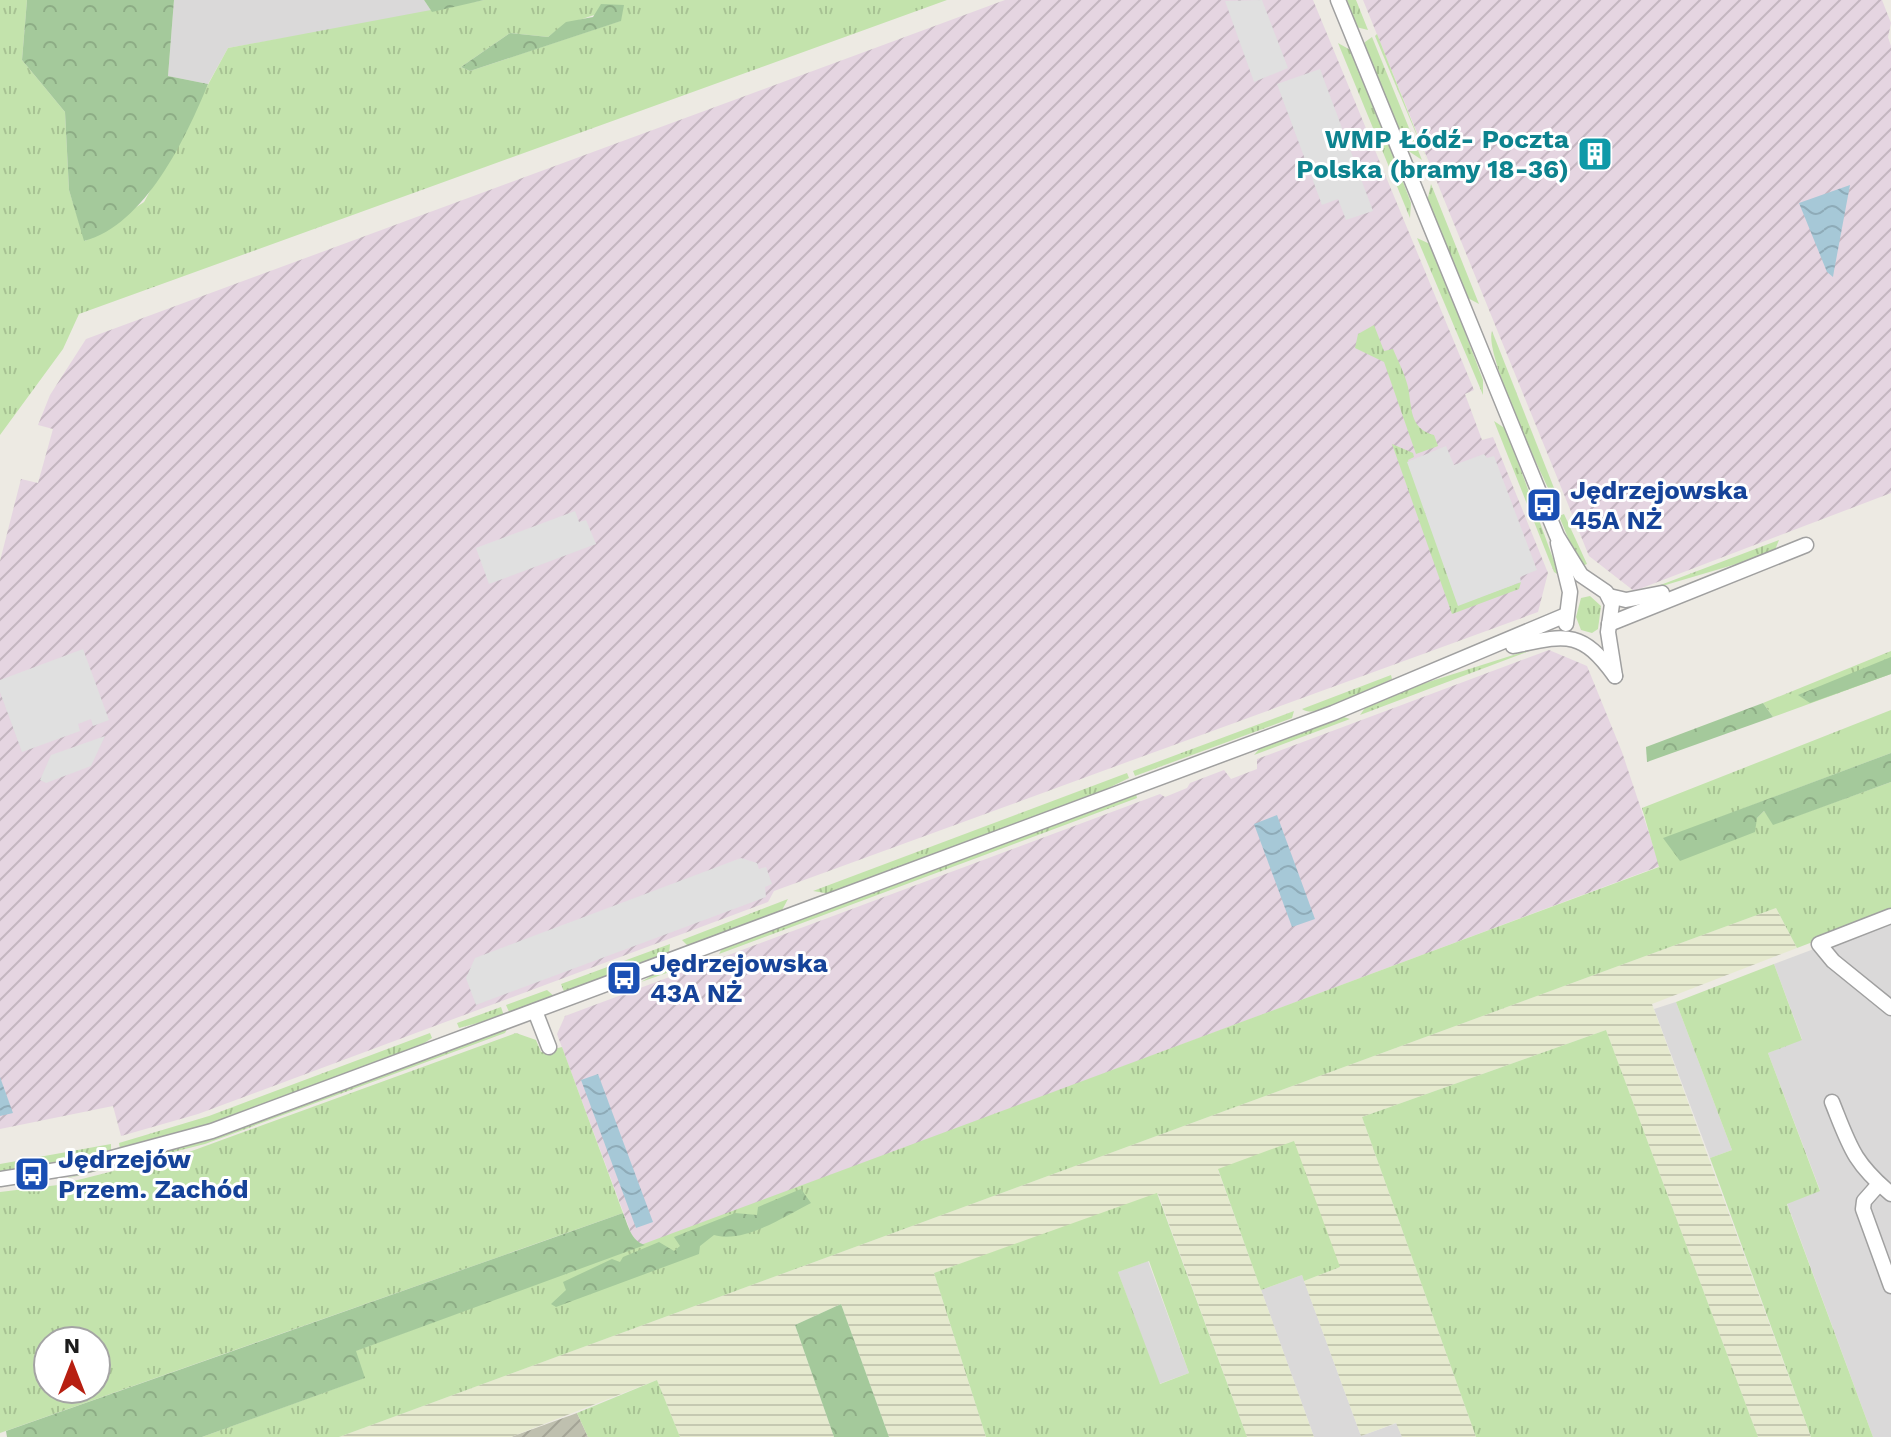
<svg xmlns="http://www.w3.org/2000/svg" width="1891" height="1437" font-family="'Work Sans',sans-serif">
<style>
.residential{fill:#dad9d9}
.industrial{fill:url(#industrial-furrows)}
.construction{fill:url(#construction-furrows)}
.farmland{fill:url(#farmland-rules)}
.grass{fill:url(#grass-tufts);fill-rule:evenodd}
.forest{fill:url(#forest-crowns)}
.parking{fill:#e0e0e0}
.water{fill:url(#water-waves)}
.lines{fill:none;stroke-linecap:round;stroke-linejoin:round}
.minor-casing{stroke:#a0a0a0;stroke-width:17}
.minor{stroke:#fff;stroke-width:14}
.labels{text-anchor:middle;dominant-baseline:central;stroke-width:6;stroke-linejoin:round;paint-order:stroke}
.culture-label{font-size:26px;font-weight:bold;fill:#0d838f;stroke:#fff;text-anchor:end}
.transit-label{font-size:26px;font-weight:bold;fill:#164399;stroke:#fff;text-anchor:start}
</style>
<defs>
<pattern id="industrial-furrows" width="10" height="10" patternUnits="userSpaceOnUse" patternTransform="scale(2)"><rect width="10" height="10" fill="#e5d5e1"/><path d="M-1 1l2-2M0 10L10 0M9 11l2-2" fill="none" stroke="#c4b6c0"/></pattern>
<pattern id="construction-furrows" width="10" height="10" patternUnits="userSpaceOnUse" patternTransform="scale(2)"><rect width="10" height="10" fill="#bfc0af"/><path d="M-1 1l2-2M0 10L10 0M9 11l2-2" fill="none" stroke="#a4a496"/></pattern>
<pattern id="farmland-rules" width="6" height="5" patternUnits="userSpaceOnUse" patternTransform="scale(2)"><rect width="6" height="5" fill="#e6eacf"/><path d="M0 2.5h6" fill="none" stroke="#c5c8b1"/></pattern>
<pattern id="grass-tufts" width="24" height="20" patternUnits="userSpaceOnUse" patternTransform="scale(2)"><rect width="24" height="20" fill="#c3e3ac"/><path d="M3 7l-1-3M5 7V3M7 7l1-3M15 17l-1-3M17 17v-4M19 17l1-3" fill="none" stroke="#a7c293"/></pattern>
<pattern id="forest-crowns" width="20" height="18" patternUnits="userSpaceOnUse" patternTransform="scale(2)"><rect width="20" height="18" fill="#a4c99b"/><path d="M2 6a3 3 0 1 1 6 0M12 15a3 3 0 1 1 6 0" fill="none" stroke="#8dac85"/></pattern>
<pattern id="water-waves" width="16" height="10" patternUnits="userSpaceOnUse" patternTransform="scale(2)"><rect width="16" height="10" fill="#a6c8d7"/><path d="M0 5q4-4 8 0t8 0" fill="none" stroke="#8eabb8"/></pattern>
</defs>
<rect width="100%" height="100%" fill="#edeae3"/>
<!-- residential -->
<g class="residential">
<path d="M174,0H424L432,12L228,48L208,84L168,76Z"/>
<path d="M1891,920V1437H1873L1787,1203L1820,1190L1768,1053L1802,1039L1774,964Z"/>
<path d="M1676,1002L1732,1150L1710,1158L1654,1009Z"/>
<path d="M1148,1261L1189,1373L1159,1384L1118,1272Z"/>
<path d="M1302,1275L1361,1436L1397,1423L1402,1437H1314L1261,1290Z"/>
</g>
<!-- industrial -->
<g class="industrial">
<path d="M1005,0H1313L1474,390L1465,394L1482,440L1493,437L1548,573L1538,612L774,891L768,902L198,1114L121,1136L113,1106L0,1129V561L21,479L38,483L53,429L38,425L50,395L86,339Z"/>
<path d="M1363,0H1882L1891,23L1888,37L1891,46V493L1634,591L1589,556Z"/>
<path d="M1549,650L1587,666L1622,752L1660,866L645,1245L638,1243L631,1233L557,1034L565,1016L1160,794L1165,797L1187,788L1190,783L1224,770L1231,779L1257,769V759Z"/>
</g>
<!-- construction -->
<path class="construction" d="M577,1413L588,1437H511Z"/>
<!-- farmland -->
<path class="farmland" d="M1776,908L1797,948L1652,1004L1811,1437H1758L1606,1030L1362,1117L1476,1437H1402L1396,1423L1361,1436L1304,1281L1340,1267L1218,1170L1314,1437H1247L1158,1194L934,1273L986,1437H889L841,1304L795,1325L834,1437H680L657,1380L511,1437H339Z"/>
<!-- grass -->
<g class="grass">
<path d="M0,0H27L22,60L65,112L69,190L85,241L144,202L228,48L484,0H947L79,314L63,349L0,435ZM623,5L620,21L470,71L461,67L510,33L548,37C570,19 597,16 623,5Z"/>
<path d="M1347,0H1356L1368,30L1356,27Z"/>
<path d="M1377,34L1428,162L1375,36Z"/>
<path d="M1372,37L1422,160L1407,150L1365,49V42Z"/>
<path d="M1338,43L1354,52L1411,203L1410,218Z"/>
<path d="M1431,184L1479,304L1466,297L1427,202Z"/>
<path d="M1417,238L1432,245L1483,380V395Z"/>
<path d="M1374,325L1384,351L1393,349C1398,361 1405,374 1408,387C1412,407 1409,429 1434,435L1438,446L1416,454L1384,362L1355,348L1358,334Z"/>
<path d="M1492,331L1554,488L1549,490C1537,465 1484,352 1492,331Z"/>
<path d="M1494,421L1506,429L1559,575L1554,572Z"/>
<path d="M1392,444L1413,453L1414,457L1408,460L1458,605L1521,582L1519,589L1452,614Z"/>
<path d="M1564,514L1587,564L1580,567L1559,516Z"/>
<path d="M1779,540L1775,550L1760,557L1642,592Z"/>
<path d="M1590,596L1601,606L1598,629L1592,633L1581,630L1576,617L1581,598Z"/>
<path d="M1545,645L1360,715L1365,708L1422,684Z"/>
<path d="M1891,651V674L1773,717L1763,703Z"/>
<path d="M1391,675L1392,679C1374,687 1319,721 1302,709Z"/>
<path d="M1891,710V753L1663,839L1757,818L1764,811L1774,824L1891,782V912L1797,948L1776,908L339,1437H202L364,1378L355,1351L1659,867L1642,808Z"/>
<path d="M1294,711L1292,718L1135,776L1133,771Z"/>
<path d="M1341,716L1350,719L1254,755L1261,747Z"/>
<path d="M1127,773L1129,778L1080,802L831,894L813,891Z"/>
<path d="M1136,794L1137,798L719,954L723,947Z"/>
<path d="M788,899L781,912L688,946L682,940Z"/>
<path d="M670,944L669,954L565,994L561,984Z"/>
<path d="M701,956L709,958L641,982L656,973Z"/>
<path d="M1774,964L1802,1040L1768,1053L1820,1191L1787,1204L1873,1437H1811L1710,1158L1732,1150L1676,1002Z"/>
<path d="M547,990L555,997L510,1014L506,1005Z"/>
<path d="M501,1007L504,1016L459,1028L457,1023Z"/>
<path d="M508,1027L505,1033L205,1144L57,1181L217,1135Z"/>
<path d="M1606,1030L1758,1437H1476L1362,1117Z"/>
<path d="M430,1033L432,1038L415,1049L217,1123L120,1149L119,1143L209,1116Z"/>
<path d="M516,1033L536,1040L541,1052L562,1047L623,1213L0,1433V1192L58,1185L189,1152ZM48,1341H96V1389H48Z"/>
<path d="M1294,1141L1340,1267L1304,1281L1302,1275L1261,1290L1218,1169Z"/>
<path d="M111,1144V1153L0,1172V1164Z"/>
<path d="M1157,1193L1247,1437H986L934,1273ZM1149,1261L1189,1373L1160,1384L1118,1272Z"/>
<path d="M657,1380L680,1437H588L577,1413Z"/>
</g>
<!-- forest -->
<g class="forest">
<path d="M27,0H174L168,76L208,84C186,138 145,225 84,241L69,190L65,112L22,60Z"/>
<path d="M424,0H484L432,12Z"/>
<path d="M601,4L624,5L621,21L470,71L461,67L510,33L548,37L566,22L593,17Z"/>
<path d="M1891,657V674L1810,703L1798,695Z"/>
<path d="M1763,703L1773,717L1647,762L1646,747Z"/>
<path d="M1891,753V782L1773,825L1764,811L1757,818L1755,832L1680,861L1663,838Z"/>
<path d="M801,1189L811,1203C785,1216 744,1244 714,1235L700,1246L699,1254L556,1307L551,1304L566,1290L563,1282L612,1259L620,1262L623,1257L659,1242L674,1251L680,1246L674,1237L735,1213L757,1215L758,1207Z"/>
<path d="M623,1213C628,1225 631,1241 645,1245L356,1351L365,1378L202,1437H7L6,1431Z"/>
<path d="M841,1304L889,1437H834L795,1325Z"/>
</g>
<!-- parking -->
<g class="parking">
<path d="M1262,0L1288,68L1254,82L1225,1Z"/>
<path d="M1320,69L1373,211L1346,220L1338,199L1322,205L1277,84Z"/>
<path d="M1446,446L1454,465L1484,454L1487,458L1494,456L1537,570L1520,577L1521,582L1458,606L1407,462Z"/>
<path d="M575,511L579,522L586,520L596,544L489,584L476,548Z"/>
<path d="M83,649L109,720L93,726L91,719L78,724L80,731L22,752L0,692V680Z"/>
<path d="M105,736L91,766L46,783L40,780L51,755Z"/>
<path d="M741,858L757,863L759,869L766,867L772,884L765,887L766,897L476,1005L466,978L475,958Z"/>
</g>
<!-- water -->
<g class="water">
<path d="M1850,185L1834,271L1833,277L1827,272L1799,203Z"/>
<path d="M1277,815L1315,919L1292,927L1254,824Z"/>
<path d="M598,1074L653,1222L636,1228L581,1080Z"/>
<path d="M0,1077L13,1113L0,1116Z"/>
</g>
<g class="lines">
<defs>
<g id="minor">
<path d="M1338,0L1557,536L1581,575L1606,592L1612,604L1608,632L1615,676"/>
<path d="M1558,543L1570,592L1566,624"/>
<path d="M1609,596L1626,600L1662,593"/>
<path d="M1609,624L1806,545"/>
<path d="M1513,646C1566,635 1581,629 1615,676"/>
<path d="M1891,916L1819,944L1833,961L1891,1008"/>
<path d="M535,1011L549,1047"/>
<path d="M1832,1102C1850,1147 1853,1162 1891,1194"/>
<path d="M0,1179L82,1166L212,1131L1333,713L1566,615"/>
<path d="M1879,1184L1864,1201L1863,1209L1891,1286"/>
</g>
</defs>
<!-- minor casing -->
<use href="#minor" class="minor-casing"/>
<!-- minor -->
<use href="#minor" class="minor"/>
</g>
<!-- icons -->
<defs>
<symbol id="building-square" viewBox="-11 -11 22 22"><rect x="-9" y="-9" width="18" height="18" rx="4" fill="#0f9aa8" stroke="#fff"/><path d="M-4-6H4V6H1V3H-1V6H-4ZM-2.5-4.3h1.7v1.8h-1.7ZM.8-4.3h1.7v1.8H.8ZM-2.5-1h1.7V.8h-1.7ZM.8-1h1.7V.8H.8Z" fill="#fff"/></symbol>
<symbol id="bus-square" viewBox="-11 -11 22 22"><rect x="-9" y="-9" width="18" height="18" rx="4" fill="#1a4fb4" stroke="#fff"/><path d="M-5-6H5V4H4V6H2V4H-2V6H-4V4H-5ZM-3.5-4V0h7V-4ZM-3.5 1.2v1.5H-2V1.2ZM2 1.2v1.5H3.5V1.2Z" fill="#fff"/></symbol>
</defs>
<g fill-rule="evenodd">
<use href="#building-square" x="1575" y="134" width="40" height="40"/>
<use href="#bus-square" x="1524" y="485" width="40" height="40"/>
<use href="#bus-square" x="604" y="958" width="40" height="40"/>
<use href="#bus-square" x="12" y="1154" width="40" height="40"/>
</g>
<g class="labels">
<!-- culture labels -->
<g class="culture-label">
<text x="1569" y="139">WMP Łódź- Poczta<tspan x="1569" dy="30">Polska (bramy 18-36)</tspan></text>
</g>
<!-- transit labels -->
<g class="transit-label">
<text x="1570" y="490">Jędrzejowska<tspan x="1570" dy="30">45A NŻ</tspan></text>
<text x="650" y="963">Jędrzejowska<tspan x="650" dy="30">43A NŻ</tspan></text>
<text x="58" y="1159">Jędrzejów<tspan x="58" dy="30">Przem. Zachód</tspan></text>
</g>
</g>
<!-- north arrow -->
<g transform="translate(72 1365)"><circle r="38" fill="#ffffff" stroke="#a4a4a4" stroke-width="2"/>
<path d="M0-6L14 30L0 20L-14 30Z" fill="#b71f11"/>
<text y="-12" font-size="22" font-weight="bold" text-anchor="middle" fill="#1c1c1c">N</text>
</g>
</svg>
